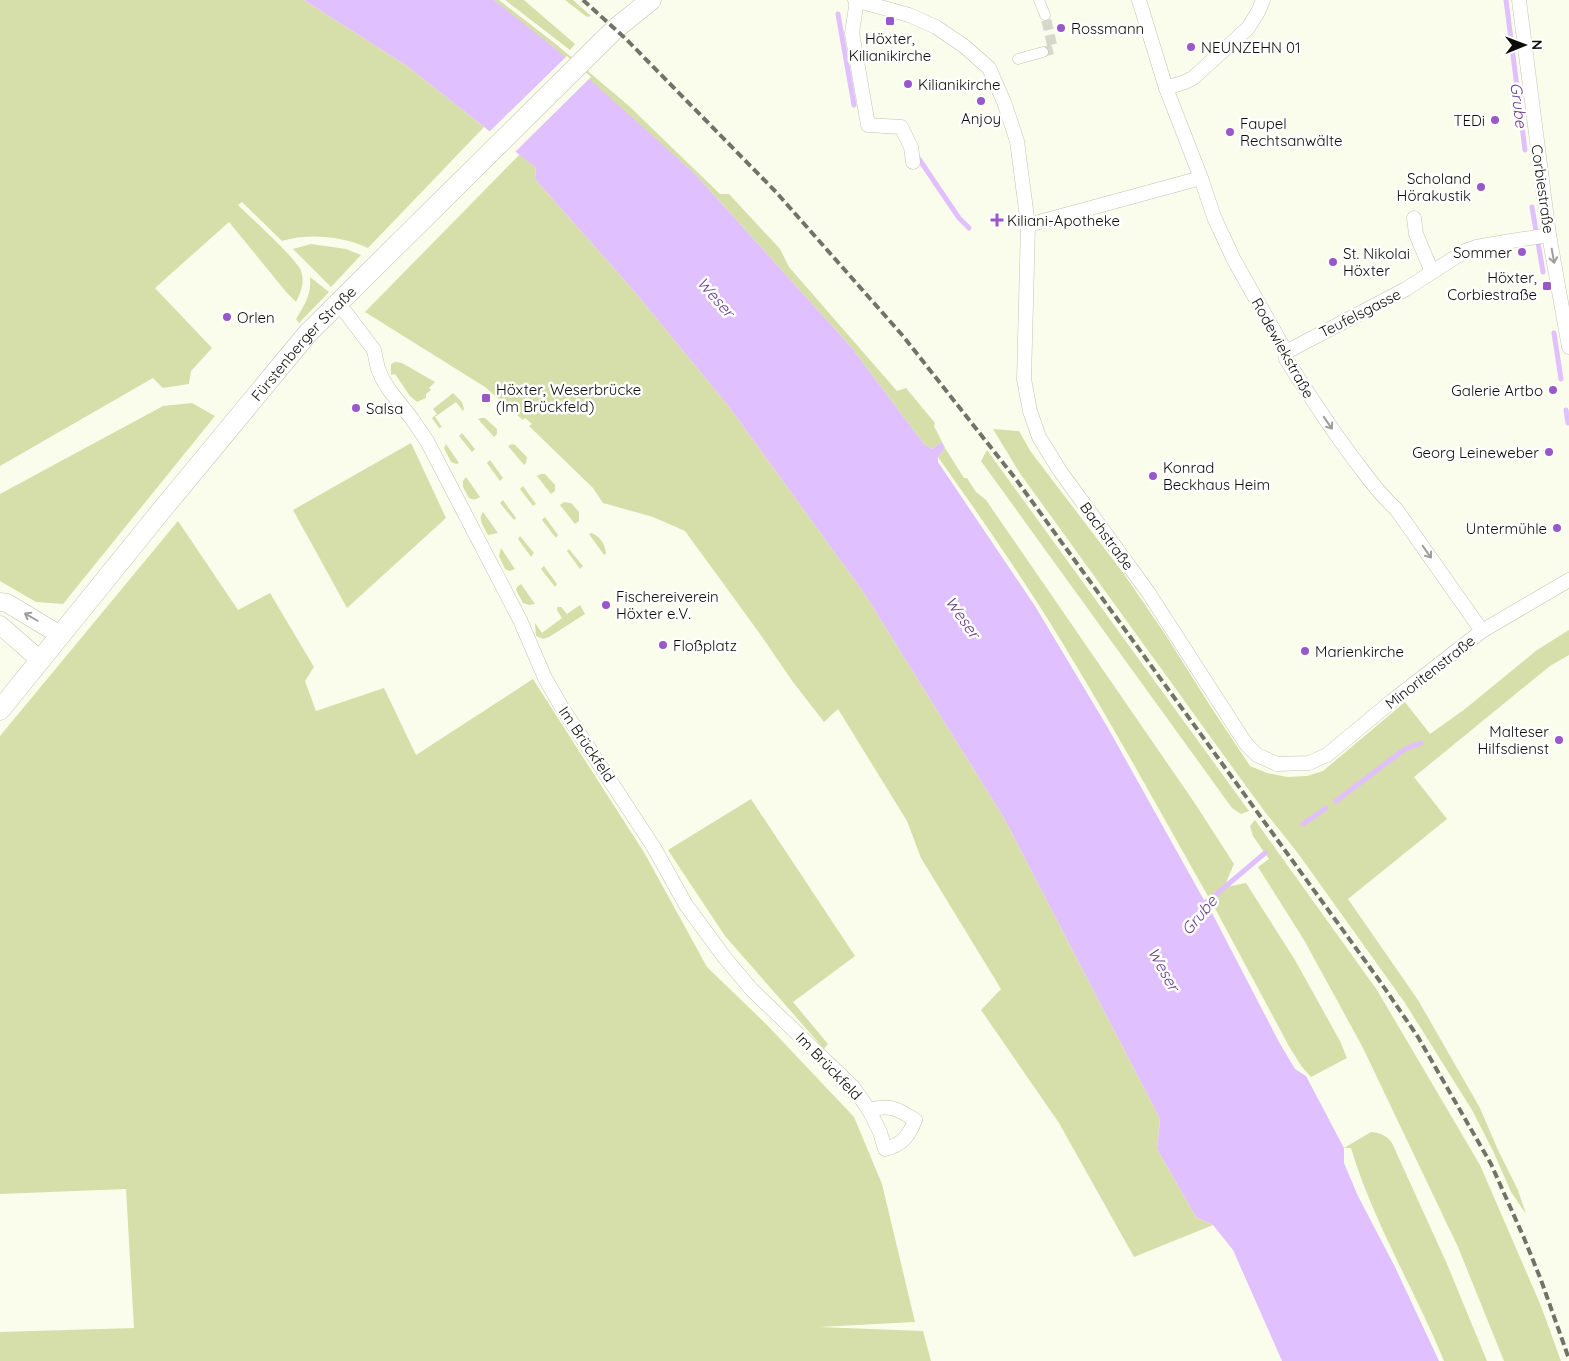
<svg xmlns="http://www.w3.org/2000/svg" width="1569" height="1361" font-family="Quicksand,sans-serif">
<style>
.green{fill:#d6dfa9}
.water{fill:#e0c0fe}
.pier{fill:#fafdec}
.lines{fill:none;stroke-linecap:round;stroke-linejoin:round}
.stream{stroke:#e0c0fe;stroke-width:5}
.pedestrian-tunnel{stroke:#d6d9ca;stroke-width:10;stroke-dasharray:10 5;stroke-linecap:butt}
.pedestrian-casing{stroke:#c1c4b4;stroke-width:11}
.minor-casing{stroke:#c1c4b4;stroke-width:15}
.tertiary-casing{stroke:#c1c4b4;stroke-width:19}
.secondary-casing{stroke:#c1c4b4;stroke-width:21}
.pedestrian{stroke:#fff;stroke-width:10}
.minor{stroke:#fff;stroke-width:14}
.tertiary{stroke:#fff;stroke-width:18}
.secondary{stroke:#fff;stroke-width:20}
.rail{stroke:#717369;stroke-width:4;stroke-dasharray:8 4;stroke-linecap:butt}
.oneway{stroke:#9e9e9c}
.poi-dot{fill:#9957cc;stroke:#fff;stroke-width:2}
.labels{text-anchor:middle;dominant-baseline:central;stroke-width:5;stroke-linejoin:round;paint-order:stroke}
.poi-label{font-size:15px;fill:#0c0d08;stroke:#fff;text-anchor:start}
.street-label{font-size:15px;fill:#0c0d08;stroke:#fff}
.water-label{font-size:16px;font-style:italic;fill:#69418a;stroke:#fff}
</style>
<rect width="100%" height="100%" fill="#fafdec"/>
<!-- green -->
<g class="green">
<path d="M0,0H304L407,66L484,127L368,248C342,236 309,233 282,241L242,202L238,205C250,217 297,259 301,271C305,282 301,292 296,302L287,293L229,222L155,288L212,348L191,371L189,384L163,388L153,378L0,466Z"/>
<path d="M494,0H499L557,45L629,106L720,194H729L780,249L789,267L897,391L906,388L935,423L934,426L942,442L932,449L924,444L852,348L695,174Z"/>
<path d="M505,0H524L575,44L570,50Z"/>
<path d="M565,0H573L591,16L587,17Z"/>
<path d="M520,154L536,168L535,179L634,291L730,408L864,593L1004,818L1160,1119L1157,1149L1196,1217L1213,1225L1134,1257L1059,1123L981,1010L1001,989L921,858L907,821L838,709L824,722L793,682L760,634L685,531L653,517L603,503L593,488L529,426L532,424L525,418L523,420L485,387L365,312Z"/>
<path d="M311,244L346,249L361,255L331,287L293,249Z"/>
<path d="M310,277L329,292L299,323L296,319C304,306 312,294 310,277Z"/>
<path d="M395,362L402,363L435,382L429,388L431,390L426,394V398L417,402L410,396L395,374L391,375V364Z"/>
<path d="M453,393L462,402L464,409L463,411L456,402L435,417L442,427L439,428L432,418L437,414L433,409Z"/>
<path d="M192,403L215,416L63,604L36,602L0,581V494L163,406Z"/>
<path d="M481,418H485L497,429V434L494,437L478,419Z"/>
<path d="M993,429L1019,431L1031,452L1124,574L1167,637L1209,704L1250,766L1267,773L1287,777L1307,776L1323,771L1405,702L1430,734L1465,709L1537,650L1569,630V655L1550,666L1414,777L1447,819L1348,899L1418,1000L1480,1108L1498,1150L1518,1190L1526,1214L1511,1192L1493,1151L1472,1110L1405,1003L1297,852L1265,812L1238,775L1019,472Z"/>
<path d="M462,433L475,449L472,452L459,436Z"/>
<path d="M411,443L446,518L347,608L293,510Z"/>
<path d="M446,444L459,463L456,464L451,462L444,448Z"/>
<path d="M512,444L515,445L527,457L526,463L524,465L508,446Z"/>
<path d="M945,448L964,478H967L976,492L986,500L1194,802L1234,864L1225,885L1209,898C1160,811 1112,724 1060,639C1022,577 980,516 938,457Z"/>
<path d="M987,450L1249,811L1241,814L1232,808L981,461Z"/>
<path d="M490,460L503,478L500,481L487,463Z"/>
<path d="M541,474H545L555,485V491L551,494L537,476Z"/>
<path d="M466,477L480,497C476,500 473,500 469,498L463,487V481Z"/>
<path d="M523,486L536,504L533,506L520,489Z"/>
<path d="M503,500L516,518L514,520L500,503Z"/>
<path d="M564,502L571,503L579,512V521L575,524L560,505Z"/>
<path d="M483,512L498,533L488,535C484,527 477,519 483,512Z"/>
<path d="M545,517L558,535L556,538L542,520Z"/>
<path d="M178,521L238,610L270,593L314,667L305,681L316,711L384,688L416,755L533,679L645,854L707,967L766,1024L854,1117L882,1184L915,1322L819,1327L923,1331L931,1361H0V1332L134,1328L126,1189L0,1194V736Z"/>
<path d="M591,533C599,535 605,544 606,553L604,555L589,534Z"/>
<path d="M520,536L534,553L531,557L518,539Z"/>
<path d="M501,548L515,569L510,571L505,569L499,556Z"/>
<path d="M569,549L583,566L580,569L567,551Z"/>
<path d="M544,566L557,584L555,587L541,569Z"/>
<path d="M521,584L535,604L529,605L523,603L516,590L517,587Z"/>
<path d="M580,605L585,614L549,637L543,639L536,636L535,623L542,633L562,618L557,610V607H561L567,614Z"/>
<path d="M751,799L855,956L793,1002L828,1044L824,1049L725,936L668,850Z"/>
<path d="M1255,820L1377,990L1480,1165L1541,1306L1561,1361H1504L1458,1247L1362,1046L1304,940L1258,867L1269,859L1253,836L1250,826Z"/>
<path d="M1246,883L1295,960L1340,1041L1347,1058L1311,1077L1302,1067L1290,1048L1210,899L1226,887Z"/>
<path d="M1371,1132C1381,1133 1386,1135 1392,1143L1447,1264L1487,1361H1444C1415,1290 1373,1222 1351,1148H1344Z"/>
</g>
<!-- water -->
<path class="water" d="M304,0H494L557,50L695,174L852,348L924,444L932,449L942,442L945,448L938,457V462L1035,606L1108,728L1204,900L1209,898L1210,899L1208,905L1213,915L1279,1042L1295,1069L1306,1076L1344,1148V1163L1358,1196L1395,1267L1439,1361H1282L1233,1250L1213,1225L1196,1217L1157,1149L1160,1119L1004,818L864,593L730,408L634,291L535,179L536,168L407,66Z"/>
<!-- pier -->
<path class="pier" d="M567,56L591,77L514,153L488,133Z"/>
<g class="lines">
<!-- stream -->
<g class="stream">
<path d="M1506,0L1525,150"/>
<path d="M838,14L854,105"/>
<path d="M919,159L959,218L969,228"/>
<path d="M1532,207L1543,272"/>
<path d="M1554,333L1561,379"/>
<path d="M1566,410L1568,423"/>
<path d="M1336,801L1405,749L1421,743"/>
<path d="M1303,824L1326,808"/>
<path d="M1206,903L1265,853"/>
</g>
<!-- pedestrian-tunnel -->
<path class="pedestrian-tunnel" d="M1043,52L1053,49L1045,15"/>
<defs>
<g id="pedestrian">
<path d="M1039,0L1045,15"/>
<path d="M1018,59L1043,52"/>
</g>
<g id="minor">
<path d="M855,0L909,15L936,27L964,46L989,68L1004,102L1017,141L1028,225L1024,379L1030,411L1039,437L1060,471L1148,592L1246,744L1257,755L1277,764L1309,763L1327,755L1392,701L1482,631L1569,580"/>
<path d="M857,0L852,33L868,125L901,127L911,147L913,162"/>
<path d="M1139,0L1166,88L1201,178L1214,217L1234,260L1286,352V359C1309,395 1331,429 1356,462C1369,479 1380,495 1396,509L1482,631"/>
<path d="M1519,0L1549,235L1569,347"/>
<path d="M1166,88L1185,82L1193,78L1248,28L1258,12L1263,0"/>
<path d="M1414,218L1416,234L1432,272"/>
<path d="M1028,225L1201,178"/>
<path d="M338,305L346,313L374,350L378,369L383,380L390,391L412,419L427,441L520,620L545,678L561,706L653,846L686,905L725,958L752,990L853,1087L869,1110L880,1132L885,1149C902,1145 909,1136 915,1120C898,1109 890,1104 869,1110"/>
<path d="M1286,352L1406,289L1465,251L1476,247L1505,242L1549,235"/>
</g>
<g id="tertiary">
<path d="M0,602L7,603L60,635"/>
<path d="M0,625L40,660"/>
</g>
<g id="secondary">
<path id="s1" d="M0,710L165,506L308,333L615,29L651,0"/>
</g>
</defs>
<!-- pedestrian casing -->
<use href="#pedestrian" class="pedestrian-casing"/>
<!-- minor casing -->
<use href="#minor" class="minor-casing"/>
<!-- tertiary casing -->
<use href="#tertiary" class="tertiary-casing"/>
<!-- secondary casing -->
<use href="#secondary" class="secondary-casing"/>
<!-- pedestrian -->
<use href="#pedestrian" class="pedestrian"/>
<!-- minor -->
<use href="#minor" class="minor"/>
<!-- tertiary -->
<use href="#tertiary" class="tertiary"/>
<!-- secondary -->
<use href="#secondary" class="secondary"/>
<!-- rail -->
<path class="rail" d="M583,0L626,39L776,192L903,336L1015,478L1379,980L1418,1037L1491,1164L1524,1238L1541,1280L1569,1359"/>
</g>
<!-- one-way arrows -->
<defs><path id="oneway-shaft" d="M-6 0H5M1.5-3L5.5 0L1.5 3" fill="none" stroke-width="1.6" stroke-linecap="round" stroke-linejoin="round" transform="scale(1.25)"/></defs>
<g class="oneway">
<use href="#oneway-shaft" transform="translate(1553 256) rotate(80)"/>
<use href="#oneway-shaft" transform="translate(1328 423) rotate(55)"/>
<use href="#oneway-shaft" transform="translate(1427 552) rotate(55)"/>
<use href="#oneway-shaft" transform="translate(31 617) rotate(-150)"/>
</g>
<!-- markers -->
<g class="poi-dot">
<rect x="885" y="16" width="10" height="10" rx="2.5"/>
<circle cx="1061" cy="28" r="5"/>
<circle cx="1191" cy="47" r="5"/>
<circle cx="908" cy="84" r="5"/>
<circle cx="981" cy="101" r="5"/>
<circle cx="1495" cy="120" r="5"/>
<circle cx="1230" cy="132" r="5"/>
<circle cx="1481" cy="187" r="5"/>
<path d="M994.5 212.5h5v5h5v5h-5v5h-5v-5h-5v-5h5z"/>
<circle cx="1522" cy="252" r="5"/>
<circle cx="1333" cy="262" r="5"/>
<rect x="1542" y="281" width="10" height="10" rx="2.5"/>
<circle cx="227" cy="317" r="5"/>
<circle cx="1553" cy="390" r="5"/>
<rect x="481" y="393" width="10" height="10" rx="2.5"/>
<circle cx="356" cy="408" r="5"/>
<circle cx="1549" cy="452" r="5"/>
<circle cx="1153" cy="476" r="5"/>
<circle cx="1557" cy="528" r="5"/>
<circle cx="606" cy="605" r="5"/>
<circle cx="663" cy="645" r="5"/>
<circle cx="1305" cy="651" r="5"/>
<circle cx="1559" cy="740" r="5"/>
</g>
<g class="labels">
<!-- poi labels -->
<g class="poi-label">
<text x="1071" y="28">Rossmann</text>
<text x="890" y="38" text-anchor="middle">Höxter,<tspan x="890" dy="17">Kilianikirche</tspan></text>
<text x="1201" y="47">NEUNZEHN 01</text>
<text x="918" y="84">Kilianikirche</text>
<text x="981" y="118" text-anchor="middle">Anjoy</text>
<text x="1485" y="120" text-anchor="end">TEDi</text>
<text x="1240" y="123">Faupel<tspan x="1240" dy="17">Rechtsanwälte</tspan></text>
<text x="1471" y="178" text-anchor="end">Scholand<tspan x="1471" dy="17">Hörakustik</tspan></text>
<text x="1007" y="220">Kiliani-Apotheke</text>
<text x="1512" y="252" text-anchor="end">Sommer</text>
<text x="1343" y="253">St. Nikolai<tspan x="1343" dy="17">Höxter</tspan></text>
<text x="1537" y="277" text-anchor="end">Höxter,<tspan x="1537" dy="17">Corbiestraße</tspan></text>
<text x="237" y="317">Orlen</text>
<text x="496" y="389">Höxter, Weserbrücke<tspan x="496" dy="17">(Im Brückfeld)</tspan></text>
<text x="1543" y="390" text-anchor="end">Galerie Artbo</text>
<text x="366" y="408">Salsa</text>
<text x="1539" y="452" text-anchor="end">Georg Leineweber</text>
<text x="1163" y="467">Konrad<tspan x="1163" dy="17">Beckhaus Heim</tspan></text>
<text x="1547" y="528" text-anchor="end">Untermühle</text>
<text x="616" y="596">Fischereiverein<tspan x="616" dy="17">Höxter e.V.</tspan></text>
<text x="673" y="645">Floßplatz</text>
<text x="1315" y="651">Marienkirche</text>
<text x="1549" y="731" text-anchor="end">Malteser<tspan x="1549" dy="17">Hilfsdienst</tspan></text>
</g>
<!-- street labels -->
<g class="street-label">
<text transform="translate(1543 189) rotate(82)">Corbiestraße</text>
<text transform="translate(1360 313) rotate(-27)">Teufelsgasse</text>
<text stroke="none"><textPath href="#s1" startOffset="476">Fürstenberger Straße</textPath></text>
<text transform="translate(1283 348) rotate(61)">Rodewiekstraße</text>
<text transform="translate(1107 536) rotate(54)">Bachstraße</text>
<text transform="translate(1430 672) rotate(-38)">Minoritenstraße</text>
<text transform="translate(587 744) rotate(56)">Im Brückfeld</text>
<text transform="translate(829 1066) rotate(46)">Im Brückfeld</text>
</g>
<!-- water labels -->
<g class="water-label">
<text transform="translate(1519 105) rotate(83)">Grube</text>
<text transform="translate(716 297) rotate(49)">Weser</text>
<text transform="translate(963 617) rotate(55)">Weser</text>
<text transform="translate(1199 915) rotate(-50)">Grube</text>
<text transform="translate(1164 969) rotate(61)">Weser</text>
</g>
</g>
<!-- north arrow -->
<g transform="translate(1524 45) rotate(89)" stroke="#ffffff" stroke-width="4" paint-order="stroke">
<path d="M0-4L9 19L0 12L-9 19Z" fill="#0c0d08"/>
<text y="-8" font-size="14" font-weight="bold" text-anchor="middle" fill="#0c0d08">N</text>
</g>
</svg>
